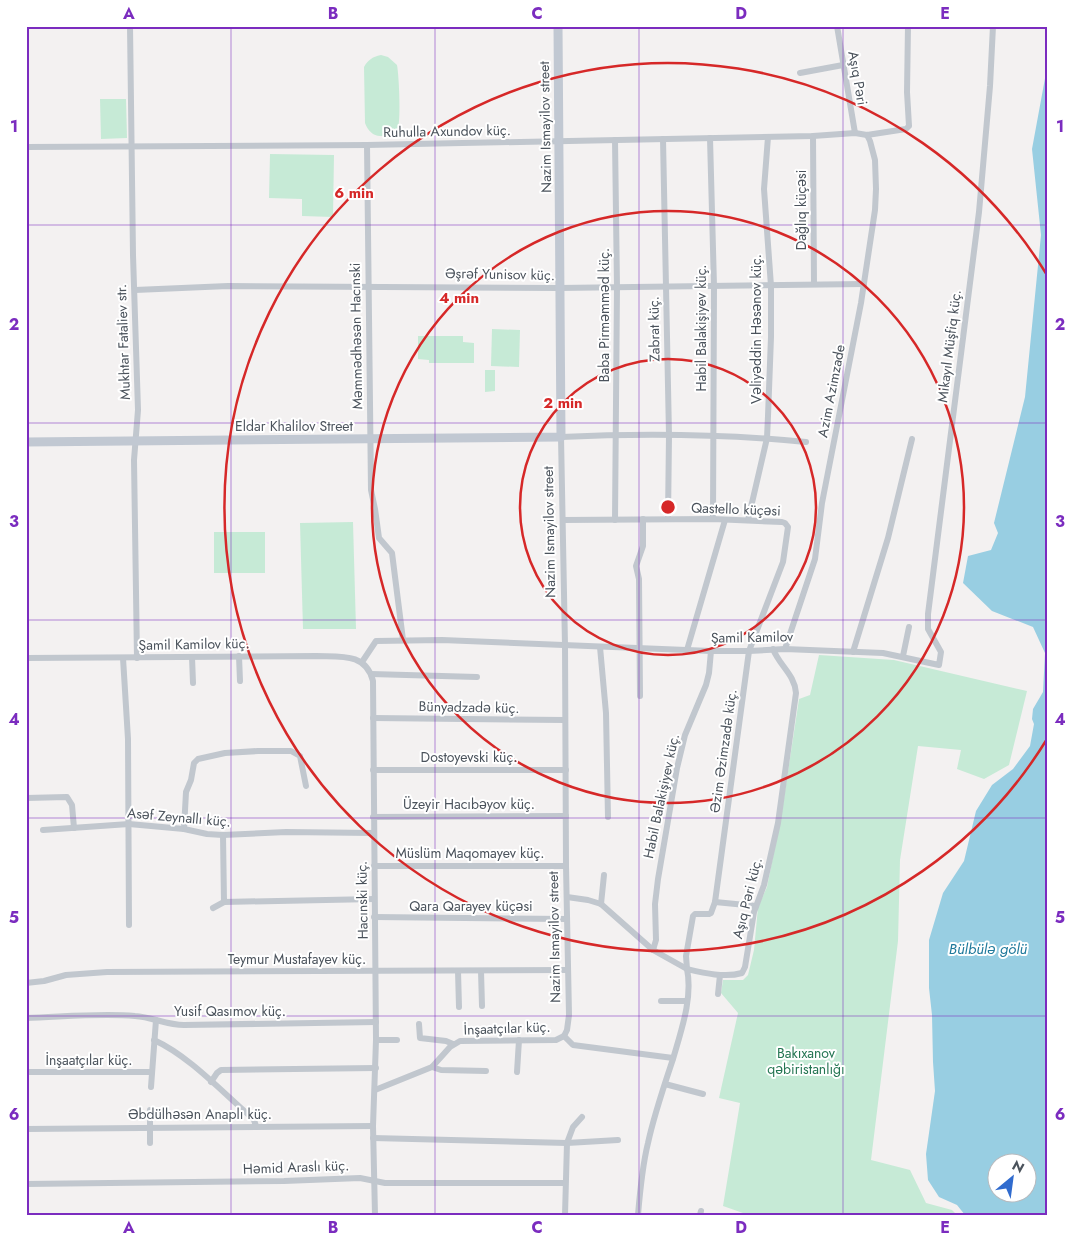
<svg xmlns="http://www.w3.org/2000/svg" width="1074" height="1241" font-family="Jost,sans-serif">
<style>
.green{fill:#c6ead6}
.water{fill:#98cee2;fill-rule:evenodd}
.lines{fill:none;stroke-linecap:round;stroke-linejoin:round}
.street{stroke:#c1c7ce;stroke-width:6}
.secondary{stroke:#c1c8d2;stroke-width:9}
.grid{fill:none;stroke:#7b2cbf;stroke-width:1;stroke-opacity:0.55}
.ring{fill:none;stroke:#d62828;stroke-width:2.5}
.labels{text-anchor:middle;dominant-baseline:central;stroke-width:4;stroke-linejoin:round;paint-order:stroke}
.street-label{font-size:14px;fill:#4b535c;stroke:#fff}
.park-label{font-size:14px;fill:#247552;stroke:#fff}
.water-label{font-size:15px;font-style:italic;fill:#1f799b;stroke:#fff}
.centre{fill:#d62828;stroke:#fff;stroke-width:2.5}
.ring-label{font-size:15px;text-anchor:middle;font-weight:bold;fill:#d62828;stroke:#fff;stroke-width:4;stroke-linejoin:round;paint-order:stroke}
.neatline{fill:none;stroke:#7b2cbf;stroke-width:2}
.grid-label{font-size:16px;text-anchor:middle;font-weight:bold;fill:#7b2cbf}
</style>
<rect width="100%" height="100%" fill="#f3f1f1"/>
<!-- green -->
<g class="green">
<path d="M381,55L388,57L397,65C399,75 401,120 398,127C395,134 389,136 382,136C374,137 368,131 365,123L364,67C368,60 372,57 381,55Z"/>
<path d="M100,99H126L127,138L101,139Z"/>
<path d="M270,154L334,155L333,217L302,216V199L269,198Z"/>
<path d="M492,329L520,330L519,367L491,366Z"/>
<path d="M418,336H463V342L474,343V363H429V360L418,359Z"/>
<path d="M485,370H495V391L485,392Z"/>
<path d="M353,522L356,629H303L300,523Z"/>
<rect x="214" y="532" width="51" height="41"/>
<path d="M819,655L894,660L1027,691L1009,765L984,779L957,769L961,750L918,746L900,860L898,941L871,1160L910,1170L926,1203L952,1210L957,1215H743V1213L723,1206L740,1103L719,1098L738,1013L721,993L723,980H743L748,975L754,950L758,907L767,887L782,811L799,699L810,695Z"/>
</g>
<!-- water -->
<path class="water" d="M1048,62V1215H965L957,1205L939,1197L928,1180L926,1154L935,1091L933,1062L932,1015L929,988V940L943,893L964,861L976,811L992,785L1013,769L1030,746L1034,724L1032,719L1033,709L1043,692L1045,653L1033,627L992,611L963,583L968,556L991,550L998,533L994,523L1025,397L1041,235L1032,149ZM996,1164H1026V1194H996Z"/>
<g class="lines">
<!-- street -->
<g class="street">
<path d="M130,26L133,255L138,410L134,460L137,658"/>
<path d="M837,26L855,133"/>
<path d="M800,73L843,65"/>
<path d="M813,136L814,284"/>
<path d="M710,138L714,286L713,519"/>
<path d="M663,139L669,435L668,519"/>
<path d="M615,140L617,287L615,520"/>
<path d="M367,145L371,490L375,509L379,538L392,553L403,640"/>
<path d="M26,147L367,145L813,136L855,133L867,135L906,129L909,126L907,92L908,26"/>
<path d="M135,290L228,286L559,288L864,284"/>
<path d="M563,520L713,519L782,522L785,523L788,527L783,562L749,651L715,902L711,913L709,914H695L693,916L686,956L687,969"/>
<path d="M748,520L767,438L768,416L771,337V286L764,189L768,137"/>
<path d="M600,647L606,713L608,817"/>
<path d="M785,649L815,559L822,503L861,303L875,210L876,189L875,160L870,141L867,135"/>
<path d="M687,650L725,520"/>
<path d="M853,652L888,538L912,439"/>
<path d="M239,656L240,681"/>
<path d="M903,656L909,627"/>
<path d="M192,657L193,683"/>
<path d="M26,658L316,656C339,657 366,652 373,681L376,1040L373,1126L375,1215"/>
<path d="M123,658L128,739L129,925"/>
<path d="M362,662L376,641L442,640L711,651H749L785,649L883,653L939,665L941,652L928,629V614L979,212L990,86L993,26"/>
<path d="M371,674L477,677"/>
<path d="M640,696L639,579L636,566L643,546V519"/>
<path d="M373,718L565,720"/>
<path d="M373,770H566"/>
<path d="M26,798L67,797L72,805L74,828"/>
<path d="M373,817L566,816"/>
<path d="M184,829L186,792L191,780L194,763L198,759L225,753L258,751H291L300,756L306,786"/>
<path d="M43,830L129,824L184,829L207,834L223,835L286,832L373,833"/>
<path d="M223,835L224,902L374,899"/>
<path d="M374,866H566"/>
<path d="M567,897L588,900L601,904L653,950L687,969"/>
<path d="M715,902L756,906"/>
<path d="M601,904L604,875"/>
<path d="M213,908L224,902"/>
<path d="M374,917L567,919"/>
<path d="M653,950L656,940L655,904L658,879L677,768L685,735L706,685L709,673L711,651"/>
<path d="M458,971L459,1007"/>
<path d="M481,971L482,1006"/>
<path d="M26,983L44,981L66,975L107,972L568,970"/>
<path d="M718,994L720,975"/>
<path d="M661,1001H687"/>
<path d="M26,1018C62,1017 99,1013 135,1016C152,1017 167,1025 184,1025L376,1022"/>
<path d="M419,1024L420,1038L446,1041L453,1044"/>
<path d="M564,1036L567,1030L569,1015L566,866L565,645L561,437C643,433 725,434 806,442"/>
<path d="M564,1036L573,1045L673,1058"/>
<path d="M154,1040C189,1056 221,1091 250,1116L254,1120L256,1126"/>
<path d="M376,1040H397"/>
<path d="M432,1067L441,1070L486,1071"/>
<path d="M26,1072H152"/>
<path d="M517,1072L519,1040"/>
<path d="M211,1082L217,1073L221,1070L376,1068"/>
<path d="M665,1084L703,1094"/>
<path d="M151,1087L156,1020"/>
<path d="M375,1090L432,1067L450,1047L460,1041L556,1040L564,1036"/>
<path d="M150,1110V1143"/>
<path d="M26,1129L373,1126"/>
<path d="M373,1138L567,1143L618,1140"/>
<path d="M26,1184L284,1181L360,1178L385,1183H565"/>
<path d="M565,1215L567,1143L573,1127L582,1117"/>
<path d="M638,1215C640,1191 642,1167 648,1143C654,1115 664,1086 673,1059C681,1031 693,998 687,969C704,973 725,978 742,973L745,967L754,912L764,885L778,823L796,693C795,675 779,665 773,649"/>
<path d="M700,1215L701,1211"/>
</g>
<!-- secondary -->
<path class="secondary" d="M26,442L561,437L558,26"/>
</g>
<!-- grid -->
<path class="grid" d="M231,26V1215M435,26V1215M639,26V1215M843,26V1215M26,225H1048M26,423H1048M26,620H1048M26,818H1048M26,1016H1048"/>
<!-- distance rings -->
<g class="ring">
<circle cx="668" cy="507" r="148"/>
<circle cx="668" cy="507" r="296"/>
<path d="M1047 739A444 444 0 1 1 1047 275"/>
</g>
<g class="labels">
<!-- street labels -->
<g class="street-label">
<text transform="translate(858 78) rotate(80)">Aşıq Pəri</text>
<text transform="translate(545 127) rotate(-91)">Nazim Ismayilov street</text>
<text transform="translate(447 131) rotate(-1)">Ruhulla Axundov küç.</text>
<text transform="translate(801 210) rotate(-90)">Dağlıq küçəsi</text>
<text transform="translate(500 274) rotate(1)">Əşrəf Yunisov küç.</text>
<text transform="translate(604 315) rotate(-90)">Baba Pirməmməd küç.</text>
<text transform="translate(701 328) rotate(-90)">Habil Balakişiyev küç.</text>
<text transform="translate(654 329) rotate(-91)">Zabrat küç.</text>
<text transform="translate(756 329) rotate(-90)">Vəliyəddin Həsənov küç.</text>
<text transform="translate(356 336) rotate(-91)">Məmmədhəsən Hacınski</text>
<text transform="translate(123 342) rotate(-92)">Mukhtar Fataliev str.</text>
<text transform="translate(949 346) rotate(-83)">Mikayıl Müşfiq küç.</text>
<text transform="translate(831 391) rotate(-79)">Azim Azimzade</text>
<text x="294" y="426">Eldar Khalilov Street</text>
<text transform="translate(736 509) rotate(2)">Qastello küçəsi</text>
<text transform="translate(549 532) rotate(-91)">Nazim Ismayilov street</text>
<text transform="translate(752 637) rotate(-1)">Şamil Kamilov</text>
<text transform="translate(194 644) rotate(-1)">Şamil Kamilov küç.</text>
<text transform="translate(469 707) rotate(1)">Bünyadzadə küç.</text>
<text transform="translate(723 751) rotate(-82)">Əzim Əzimzadə küç.</text>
<text x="469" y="757">Dostoyevski küç.</text>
<text transform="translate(661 796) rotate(-78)">Habil Balakişiyev küç.</text>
<text x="469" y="804">Üzeyir Hacıbəyov küç.</text>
<text transform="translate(179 817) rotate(5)">Asəf Zeynallı küç.</text>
<text x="470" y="853">Müslüm Maqomayev küç.</text>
<text transform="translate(747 898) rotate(-76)">Aşıq Pəri küç.</text>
<text transform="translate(362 900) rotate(-91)">Hacınski küç.</text>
<text x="471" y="906">Qara Qarayev küçəsi</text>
<text transform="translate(554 937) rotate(-91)">Nazim Ismayilov street</text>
<text x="297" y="959">Teymur Mustafayev küç.</text>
<text x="230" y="1011">Yusif Qasımov küç.</text>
<text transform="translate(507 1028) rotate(-2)">İnşaatçılar küç.</text>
<text x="89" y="1060">İnşaatçılar küç.</text>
<text x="200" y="1114">Əbdülhəsən Anaplı küç.</text>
<text transform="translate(296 1167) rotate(-2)">Həmid Araslı küç.</text>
</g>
<!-- park labels -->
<g class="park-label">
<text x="806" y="1053">Bakıxanov<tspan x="806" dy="16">qəbiristanlığı</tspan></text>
</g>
<!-- water labels -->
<g class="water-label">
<text x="988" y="949">Bülbülə gölü</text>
</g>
</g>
<circle cx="668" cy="507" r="8" class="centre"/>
<g class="ring-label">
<text x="354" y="198">6 min</text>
<text x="459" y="303">4 min</text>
<text x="563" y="408">2 min</text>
</g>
<!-- border -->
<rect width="1074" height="1241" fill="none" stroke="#ffffff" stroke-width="55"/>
<!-- north arrow -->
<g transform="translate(1012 1178) rotate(29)"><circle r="24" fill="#ffffff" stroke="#b7babe"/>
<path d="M0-4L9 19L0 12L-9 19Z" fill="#306bce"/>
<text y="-8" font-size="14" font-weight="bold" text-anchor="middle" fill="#4b535c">N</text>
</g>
<rect x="28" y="28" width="1018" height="1186" class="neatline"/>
<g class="grid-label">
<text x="129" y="19">A</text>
<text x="333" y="19">B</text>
<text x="537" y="19">C</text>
<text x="741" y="19">D</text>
<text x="945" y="19">E</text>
<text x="14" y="132">1</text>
<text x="1060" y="132">1</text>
<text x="14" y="330">2</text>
<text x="1060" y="330">2</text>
<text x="14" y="527">3</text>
<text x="1060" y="527">3</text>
<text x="14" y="725">4</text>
<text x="1060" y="725">4</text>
<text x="14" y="923">5</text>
<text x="1060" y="923">5</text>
<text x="14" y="1120">6</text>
<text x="1060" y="1120">6</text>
<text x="129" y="1233">A</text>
<text x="333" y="1233">B</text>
<text x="537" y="1233">C</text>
<text x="741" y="1233">D</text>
<text x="945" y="1233">E</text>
</g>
</svg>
